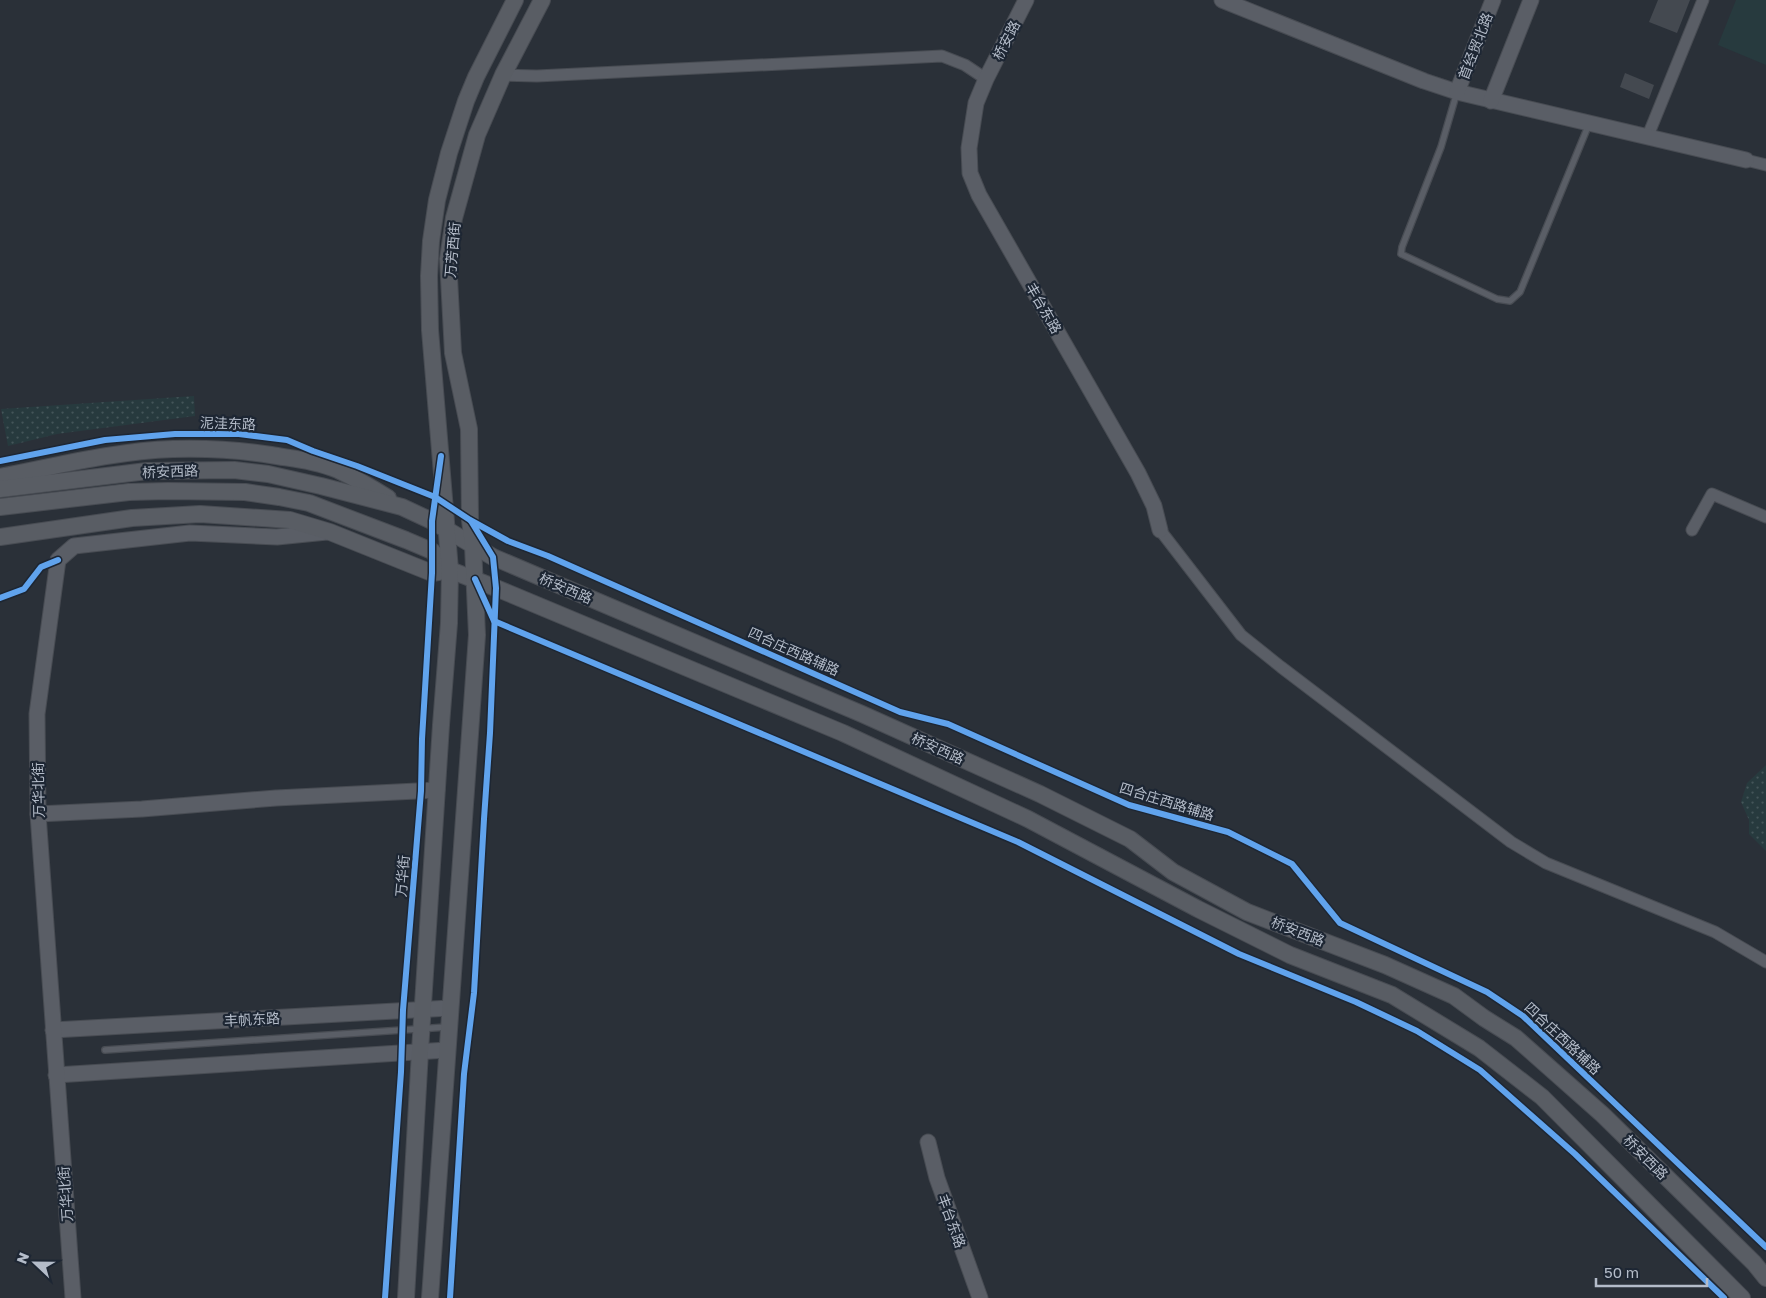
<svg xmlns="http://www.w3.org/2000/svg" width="1766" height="1298" font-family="'Golos Text','Noto Sans SC',sans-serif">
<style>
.green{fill:#273a3e}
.park{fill:url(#park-dots)}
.building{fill:#444950}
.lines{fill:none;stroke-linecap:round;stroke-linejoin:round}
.service-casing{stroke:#484c53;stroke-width:8}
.minor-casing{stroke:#484c53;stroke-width:13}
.tertiary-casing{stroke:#484c53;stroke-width:17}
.secondary-casing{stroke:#484c53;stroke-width:18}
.service{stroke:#5a5e66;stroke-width:5.5}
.minor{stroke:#5a5e66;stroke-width:11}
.tertiary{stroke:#5a5e66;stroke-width:15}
.secondary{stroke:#595d64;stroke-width:16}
.cycleway-casing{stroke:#1d2633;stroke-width:9}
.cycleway{stroke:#60a3ed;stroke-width:6}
.labels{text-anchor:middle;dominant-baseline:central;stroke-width:4.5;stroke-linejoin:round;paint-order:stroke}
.street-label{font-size:14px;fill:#b4bcc9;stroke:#1d2633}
</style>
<defs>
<pattern id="park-dots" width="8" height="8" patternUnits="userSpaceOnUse" patternTransform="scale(1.25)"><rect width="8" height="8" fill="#273a3e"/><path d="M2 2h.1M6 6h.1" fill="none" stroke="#445559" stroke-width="1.8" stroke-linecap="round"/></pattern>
</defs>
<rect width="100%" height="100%" fill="#2a3038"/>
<!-- green -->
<path class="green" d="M1736,0H1766V65L1718,45Z"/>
<!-- park -->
<g class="park">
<path d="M194,396L195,416L57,434L8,446L1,409Z"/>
<path d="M1766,765V851L1749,834V820L1741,802L1747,783Z"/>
</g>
<!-- building -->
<g class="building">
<path d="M1658,0H1690L1677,33L1649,22Z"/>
<path d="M1625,73L1654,85L1649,99L1620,87Z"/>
</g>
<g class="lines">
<defs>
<g id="service">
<path d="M1457,92L1441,147L1402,247L1401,254L1497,299L1510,301L1520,292L1589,124"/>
<path d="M105,1050L447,1027"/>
</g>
<g id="minor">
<path d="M503,75L537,76L942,56L965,65L986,79"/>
<path d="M1647,138L1703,0"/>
<path d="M1746,160L1766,165"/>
<path d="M1160,530L1241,635L1281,667L1511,842L1546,863L1715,932L1766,962"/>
<path d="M1692,530L1712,494L1766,517"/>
</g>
<g id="tertiary">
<path d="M1026,0L986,79L976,103L969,148L970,173L979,195L1138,473L1154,506L1160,530"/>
<path d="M1222,0L1424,81L1457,92L1746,160"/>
<path d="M1457,92L1493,0"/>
<path d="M1491,101L1531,0"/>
<path d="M38,814L142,809L276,798L437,790"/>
<path d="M53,1030L450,1008"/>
<path d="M56,1075L447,1050"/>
<path d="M928,1142L937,1178L980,1298"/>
<path d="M73,1298L38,814L37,714L58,560L74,546L190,533L277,537L327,532"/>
</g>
<g id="secondary">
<path d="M0,477C57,466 115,451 173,449C206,448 239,450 271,455C294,459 317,461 338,470C355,478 372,488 388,498"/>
<path d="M0,489L147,471L234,470L268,474L321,486L402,507L432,521L493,557L862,714L1040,794L1130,839L1173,872L1247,912L1385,965L1454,996L1484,1018L1516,1038L1603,1115L1754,1263L1766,1278"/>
<path d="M0,507L129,492L168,491L245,492L279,497L309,503L406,540L432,551L450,570L496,588L843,733L1028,819L1198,909L1290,955L1392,995L1479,1048L1542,1097L1742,1298"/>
<path d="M0,537L132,518L200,514L290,520L330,532L432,573L450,570"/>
<path d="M406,1298L420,1051L441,725L449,623L450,570L430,330L429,276L431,241L437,200L449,153L466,101L476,77L515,0"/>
<path d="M430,1298L477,635L473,545L470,520L469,429L453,353L448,259L454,218L477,135L503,75L542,0"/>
</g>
</defs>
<!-- service casing -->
<use href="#service" class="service-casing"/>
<!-- minor casing -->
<use href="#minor" class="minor-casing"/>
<!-- tertiary casing -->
<use href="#tertiary" class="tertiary-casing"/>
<!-- secondary casing -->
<use href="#secondary" class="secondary-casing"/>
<!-- service -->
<use href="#service" class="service"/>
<!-- minor -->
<use href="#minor" class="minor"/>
<!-- tertiary -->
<use href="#tertiary" class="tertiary"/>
<!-- secondary -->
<use href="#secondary" class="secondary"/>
<defs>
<g id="cycleway">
<path d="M0,461L105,440L175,434H239L287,440L313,451L357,466L435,497L470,520L508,541L548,556L900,712L948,724L1129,805L1228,832L1292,864L1340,923L1487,992L1523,1016L1766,1247"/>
<path d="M475,579L494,621L1018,842L1239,954L1356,1002L1417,1031L1480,1070L1575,1154L1724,1298"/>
<path d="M0,598L24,589L41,567L58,560"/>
<path d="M385,1298L401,1072L403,1010L421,791L422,739L432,573V521L441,456"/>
<path d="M450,1298L464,1074L474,993L484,819L490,733L496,588L493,557L471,521"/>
</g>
</defs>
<!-- cycleway casing -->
<use href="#cycleway" class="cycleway-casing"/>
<!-- cycleway -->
<use href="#cycleway" class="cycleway"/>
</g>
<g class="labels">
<!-- street labels -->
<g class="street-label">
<text transform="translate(1006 40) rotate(-63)">桥安路</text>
<text transform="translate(1475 46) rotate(-69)">首经贸北路</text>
<text transform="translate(452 250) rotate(-85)">万芳西街</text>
<text transform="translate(1044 308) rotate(60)">丰台东路</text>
<text transform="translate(228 423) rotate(2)">泥洼东路</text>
<text transform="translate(170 471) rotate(-2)">桥安西路</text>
<text transform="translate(566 588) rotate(23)">桥安西路</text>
<text transform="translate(794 651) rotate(24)">四合庄西路辅路</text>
<text transform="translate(938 748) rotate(24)">桥安西路</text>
<text transform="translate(38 790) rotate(-91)">万华北街</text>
<text transform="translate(1167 801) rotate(17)">四合庄西路辅路</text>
<text transform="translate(402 876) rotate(-85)">万华街</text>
<text transform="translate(1298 931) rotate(21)">桥安西路</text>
<text transform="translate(252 1019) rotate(-3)">丰帆东路</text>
<text transform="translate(1563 1038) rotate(43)">四合庄西路辅路</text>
<text transform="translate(1646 1157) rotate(45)">桥安西路</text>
<text transform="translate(65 1194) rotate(-94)">万华北街</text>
<text transform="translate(952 1221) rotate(70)">丰台东路</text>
</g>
</g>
<!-- north arrow -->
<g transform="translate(35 1263) rotate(292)" stroke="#1d2633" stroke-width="4" paint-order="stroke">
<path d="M0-4L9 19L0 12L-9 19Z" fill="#b4bcc9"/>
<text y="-8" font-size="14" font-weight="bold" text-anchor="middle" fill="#b4bcc9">N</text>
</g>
<!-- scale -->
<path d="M1596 1278v8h111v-8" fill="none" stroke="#b4bcc9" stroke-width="2.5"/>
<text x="1604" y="1278" font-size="15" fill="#b4bcc9" stroke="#1d2633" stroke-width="4" paint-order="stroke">50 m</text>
</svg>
